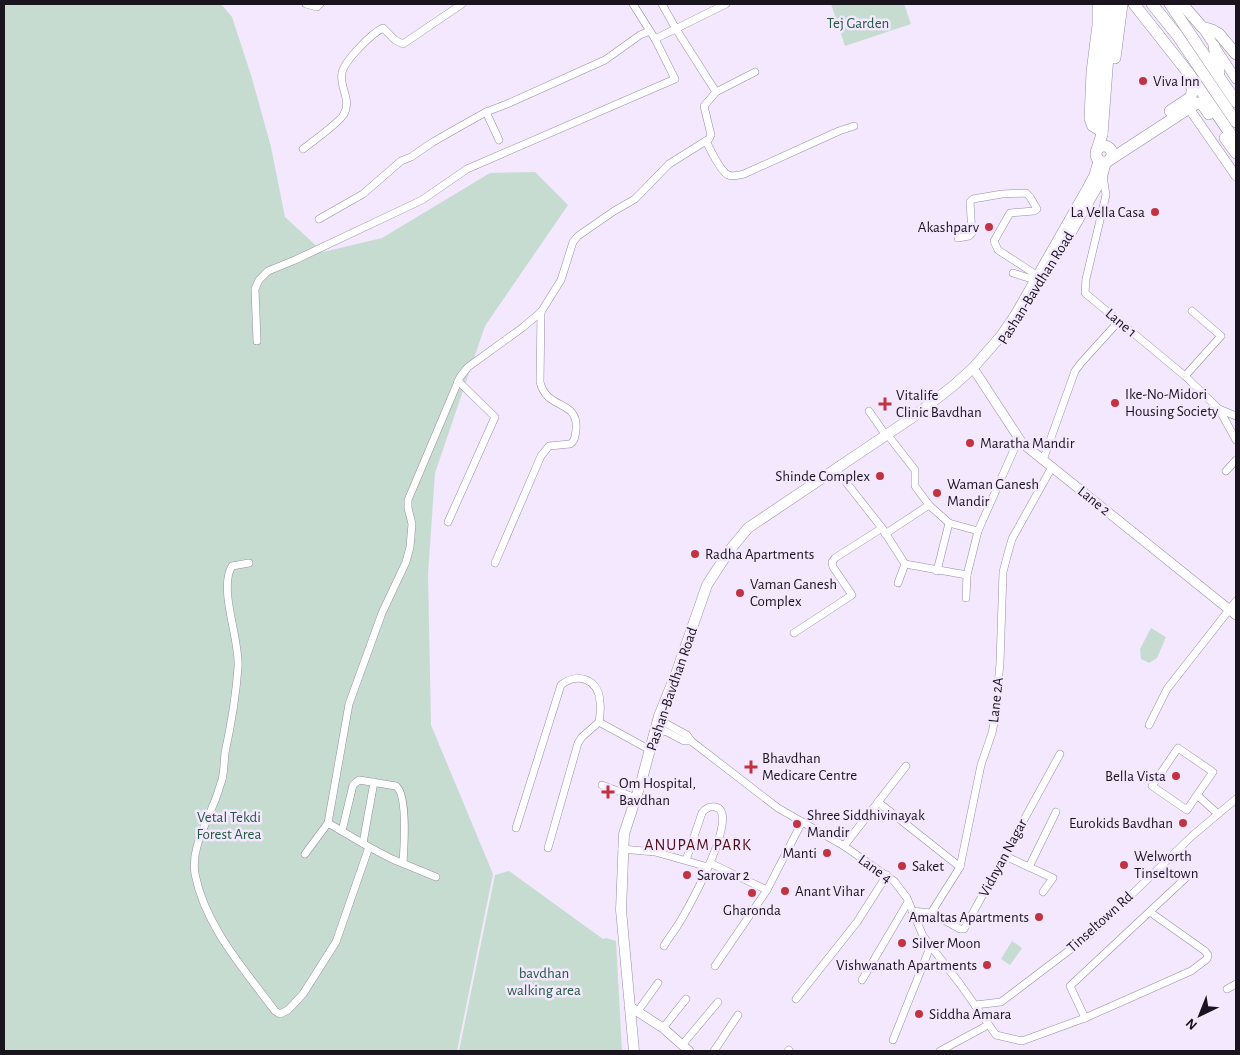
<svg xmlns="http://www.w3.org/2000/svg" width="1240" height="1055" font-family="'Alegreya Sans',sans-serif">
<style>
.green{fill:#c7dcd0}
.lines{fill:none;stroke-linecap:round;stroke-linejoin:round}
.minor-casing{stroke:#988ca5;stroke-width:8}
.tertiary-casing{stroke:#988ca5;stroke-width:10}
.secondary-casing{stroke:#988ca5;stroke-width:11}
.primary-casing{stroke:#988ca5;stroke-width:12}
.trunk-casing{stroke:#988ca5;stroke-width:12}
.minor{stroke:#fff;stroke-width:7}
.tertiary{stroke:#fff;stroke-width:9}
.secondary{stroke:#fff;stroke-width:10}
.primary{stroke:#fff;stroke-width:11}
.trunk{stroke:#fff;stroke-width:11}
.poi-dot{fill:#c23241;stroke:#f3e8fe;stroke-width:2}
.labels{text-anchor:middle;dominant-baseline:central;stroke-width:5;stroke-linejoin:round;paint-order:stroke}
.park-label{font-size:15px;fill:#225b41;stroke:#f3e8fe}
.poi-label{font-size:15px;fill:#19141d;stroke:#f3e8fe;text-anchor:start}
.street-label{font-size:15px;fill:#19141d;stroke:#f3e8fe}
.neighbourhood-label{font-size:16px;letter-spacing:1px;fill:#510b14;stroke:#f3e8fe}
</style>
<rect width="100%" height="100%" fill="#f3e8fe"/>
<!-- green -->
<g class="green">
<path d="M4,4H221L232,17L251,75L271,147L285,217L323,252L382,238L490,173L535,172L568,205L485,326L435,473L428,574L431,725L493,874L457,1051H4Z"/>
<path d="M831,4H904L911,24L845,46Z"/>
<path d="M1151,628L1166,637L1157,658L1149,663L1141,659L1140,649Z"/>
<path d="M509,871L603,939L606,938L616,941L622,1051H459L495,875Z"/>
<path d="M1012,941L1022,948L1010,965L1001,959Z"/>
</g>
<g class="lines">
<defs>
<g id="minor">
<path d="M306,4L317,7L320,4"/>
<path d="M633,4L655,39L726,4"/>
<path d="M662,4L676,29L716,92L755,72"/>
<path d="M1096,4V25L1090,72L1088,119L1091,127L1101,133"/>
<path d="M486,112L499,140"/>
<path d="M706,141C710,149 720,171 728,175C733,177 739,175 744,174L839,131L854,126"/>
<path d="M303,149C312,142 340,122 344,114C352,99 339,88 342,73C344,61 372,33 383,28L395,40L403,44L462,4"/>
<path d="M1103,176L1106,195L1086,279L1085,293L1185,376L1219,409L1236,440"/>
<path d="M319,219L363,194L401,161L411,157L433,142L461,126L486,112L507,104L605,60L640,35L650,31"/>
<path d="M958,238L969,236L972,233L970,202L973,199L1002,194L1026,193L1030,197L1037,209L1034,211L1010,213L994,241L998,250L1038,276"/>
<path d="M1013,273L1035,280"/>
<path d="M257,341L255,289L259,280L268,271L295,260L422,200L467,169L675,79L655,39"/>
<path d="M1185,376L1221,336L1192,311"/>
<path d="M1219,409L1236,416"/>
<path d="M869,411L885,434"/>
<path d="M890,438L915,470V486L929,505L949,523L978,531"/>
<path d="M1043,460L1075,371L1081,363L1119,321"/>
<path d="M1226,471L1236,460"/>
<path d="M838,472L882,528L905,564L967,575"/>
<path d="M448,522L495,417L458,381"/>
<path d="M885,534L929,505"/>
<path d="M249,563L232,566C218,589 240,639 238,667C236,696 231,725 225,753C224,762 224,772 222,780C219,788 217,797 213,805C205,827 191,849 195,874C205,926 244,969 275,1011L280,1014L288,1010L303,994L336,942L369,847L328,823"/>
<path d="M495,563L541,456L549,446L570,444C575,441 575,437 576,430C579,399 547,411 540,382L541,312"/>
<path d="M937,571L949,523"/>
<path d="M898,583L905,564"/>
<path d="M966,598L967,575L978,531L1016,445"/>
<path d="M794,633L852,595L833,567L832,562L835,558L882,528"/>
<path d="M658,719L687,735L691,741L778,808L844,846L894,881L907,898L923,936L960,984L996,1035L1022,1041L1085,1018L1191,971L1207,959L1208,955L1205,951L1150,912"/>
<path d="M599,722L650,750"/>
<path d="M1149,725L1167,689L1236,601"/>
<path d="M653,736L665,731L684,741H691"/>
<path d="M602,785L636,798"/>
<path d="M1197,795L1213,772L1178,748L1152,786L1187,810L1197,795L1218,814"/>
<path d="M878,802L960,867"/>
<path d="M516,828L561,685C578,672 599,679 600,702C601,709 600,716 599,722L582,737L578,743L548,848"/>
<path d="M342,831L353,785L359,780L396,786C408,795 404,848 403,863"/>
<path d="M363,843L374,782"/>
<path d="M844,846L906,766"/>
<path d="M369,847L392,859L436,877"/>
<path d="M622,849L655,852L708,867"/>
<path d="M305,854L328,823L349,704L382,613L406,562L410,547L412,524L408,508V500L460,377L468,367L522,328L541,312L561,280L573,242L578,236L614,211L635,199L669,164L709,139L711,135L704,106L716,92"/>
<path d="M1005,856L1053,878L1043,892"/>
<path d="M710,863L767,890"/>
<path d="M1029,867L1056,812"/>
<path d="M912,911L931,913L960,929H964L1060,754"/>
<path d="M931,913L960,867L981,765L992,733L995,718L1000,663L1003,572L1008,553L1012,539L1052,467"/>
<path d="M664,946C669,937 676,929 681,920C689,907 742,811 715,807C709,806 705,809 702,813L686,860"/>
<path d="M715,966L767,890L802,822"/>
<path d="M862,980L908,902"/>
<path d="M1227,989L1236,984"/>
<path d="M796,999L857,922L887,875"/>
<path d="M975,1005L1001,1002L1092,933L1192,836L1236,799"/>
<path d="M638,1011L658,983"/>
<path d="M1085,1018L1070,986L1191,873"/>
<path d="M663,1028L686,999"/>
<path d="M893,1040L931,945"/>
<path d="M682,1045L718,1002"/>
<path d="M714,1051L738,1015"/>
<path d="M788,1051L789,1050"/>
<path d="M940,1051L988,1025"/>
</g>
<g id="tertiary">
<path d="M1202,27L1236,79"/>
<path d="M1186,104L1236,176"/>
<path d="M973,368L1022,443L1236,615"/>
<path d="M629,1006L663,1028L689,1051"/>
</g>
<g id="secondary">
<path d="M1066,241L1101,180L1106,162"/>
<path d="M634,1051L621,910L624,834L642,779L659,716L676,674L707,585L729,551L748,528L913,417L953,386L973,368L1001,336L1016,314L1086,191L1094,176L1099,160"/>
</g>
<g id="primary">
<path d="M1134,4L1190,75L1236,142"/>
<path d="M1182,4L1202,27L1212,30L1219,34L1236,54"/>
<path d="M1115,58L1122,4"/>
<path d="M1170,111L1191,97L1193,86L1191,78"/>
<path d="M1225,138L1236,153"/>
<circle cx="1104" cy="154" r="8"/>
<path d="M1097,150L1102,134L1112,4"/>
<path d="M1111,159L1197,103L1202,104L1209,114"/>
</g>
<g id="trunk">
<path d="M1152,4L1177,35L1236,122"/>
<path d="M1170,4L1236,102"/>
<path d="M1214,46L1219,72"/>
<path d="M1102,134L1095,115L1104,4"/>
</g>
</defs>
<!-- minor casing -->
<use href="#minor" class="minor-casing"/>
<!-- tertiary casing -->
<use href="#tertiary" class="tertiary-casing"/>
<!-- secondary casing -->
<use href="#secondary" class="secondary-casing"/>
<!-- primary casing -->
<use href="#primary" class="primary-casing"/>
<!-- trunk casing -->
<use href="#trunk" class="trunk-casing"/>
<!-- minor -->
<use href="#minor" class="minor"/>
<!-- tertiary -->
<use href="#tertiary" class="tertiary"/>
<!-- secondary -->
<use href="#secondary" class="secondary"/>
<!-- primary -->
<use href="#primary" class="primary"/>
<!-- trunk -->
<use href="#trunk" class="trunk"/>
</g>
<!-- markers -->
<g class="poi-dot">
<circle cx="1143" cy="81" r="5"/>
<circle cx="1155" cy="212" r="5"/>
<circle cx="989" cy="227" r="5"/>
<circle cx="1115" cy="403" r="5"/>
<path d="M882.5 396.5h5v5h5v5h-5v5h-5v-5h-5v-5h5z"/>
<circle cx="970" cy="443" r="5"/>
<circle cx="880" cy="476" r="5"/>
<circle cx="937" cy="493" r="5"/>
<circle cx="695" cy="554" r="5"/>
<circle cx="740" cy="593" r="5"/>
<path d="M748.5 759.5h5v5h5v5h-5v5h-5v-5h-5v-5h5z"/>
<circle cx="1176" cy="776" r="5"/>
<path d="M605.5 784.5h5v5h5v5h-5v5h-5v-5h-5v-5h5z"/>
<circle cx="1183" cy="823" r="5"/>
<circle cx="797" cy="824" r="5"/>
<circle cx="827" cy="853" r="5"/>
<circle cx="1124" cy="865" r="5"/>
<circle cx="902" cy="866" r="5"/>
<circle cx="687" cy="875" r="5"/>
<circle cx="785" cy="891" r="5"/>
<circle cx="752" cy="893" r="5"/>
<circle cx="1039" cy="917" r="5"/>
<circle cx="902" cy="943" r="5"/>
<circle cx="987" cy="965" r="5"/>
<circle cx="919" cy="1014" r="5"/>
</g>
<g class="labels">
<!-- park labels -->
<g class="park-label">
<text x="858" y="23">Tej Garden</text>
<text x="229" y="817">Vetal Tekdi<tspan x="229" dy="17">Forest Area</tspan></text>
<text x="544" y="973">bavdhan<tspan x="544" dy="17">walking area</tspan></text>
</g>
<!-- poi labels -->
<g class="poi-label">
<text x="1153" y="81">Viva Inn</text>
<text x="1145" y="212" text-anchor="end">La Vella Casa</text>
<text x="979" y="227" text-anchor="end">Akashparv</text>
<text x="1125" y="394">Ike-No-Midori<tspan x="1125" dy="17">Housing Society</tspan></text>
<text x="896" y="395">Vitalife<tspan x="896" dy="17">Clinic Bavdhan</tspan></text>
<text x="980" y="443">Maratha Mandir</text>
<text x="870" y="476" text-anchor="end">Shinde Complex</text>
<text x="947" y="484">Waman Ganesh<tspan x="947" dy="17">Mandir</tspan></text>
<text x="705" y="554">Radha Apartments</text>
<text x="750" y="584">Vaman Ganesh<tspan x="750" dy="17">Complex</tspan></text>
<text x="762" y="758">Bhavdhan<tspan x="762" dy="17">Medicare Centre</tspan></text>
<text x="1166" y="776" text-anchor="end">Bella Vista</text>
<text x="619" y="783">Om Hospital,<tspan x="619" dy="17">Bavdhan</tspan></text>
<text x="807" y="815">Shree Siddhivinayak<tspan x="807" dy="17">Mandir</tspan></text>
<text x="1173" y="823" text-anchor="end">Eurokids Bavdhan</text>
<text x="817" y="853" text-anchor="end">Manti</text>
<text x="1134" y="856">Welworth<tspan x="1134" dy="17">Tinseltown</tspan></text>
<text x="912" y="866">Saket</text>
<text x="697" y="875">Sarovar 2</text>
<text x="795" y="891">Anant Vihar</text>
<text x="752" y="910" text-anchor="middle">Gharonda</text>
<text x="1029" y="917" text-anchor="end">Amaltas Apartments</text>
<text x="912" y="943">Silver Moon</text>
<text x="977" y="965" text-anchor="end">Vishwanath Apartments</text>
<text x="929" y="1014">Siddha Amara</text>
</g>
<!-- street labels -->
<g class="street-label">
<text transform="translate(1036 288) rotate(-58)">Pashan-Bavdhan Road</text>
<text transform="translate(1121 323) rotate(40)">Lane 1</text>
<text transform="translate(1094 501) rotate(39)">Lane 2</text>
<text transform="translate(672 689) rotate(-71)">Pashan-Bavdhan Road</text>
<text transform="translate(996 700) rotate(-84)">Lane 2A</text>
<text transform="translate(1003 858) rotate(-62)">Vidnyan Nagar</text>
<text transform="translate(875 869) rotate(36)">Lane 4</text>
<text transform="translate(1100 922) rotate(-42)">Tinseltown Rd</text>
</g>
<!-- neighbourhood labels -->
<g class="neighbourhood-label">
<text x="698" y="845">ANUPAM PARK</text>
</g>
</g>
<!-- border -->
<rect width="1240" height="1055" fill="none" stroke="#19141d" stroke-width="10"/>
<!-- north arrow -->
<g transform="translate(1200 1015) rotate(223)" stroke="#f3e8fe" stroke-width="4" paint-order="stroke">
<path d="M0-4L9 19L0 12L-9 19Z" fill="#19141d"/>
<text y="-8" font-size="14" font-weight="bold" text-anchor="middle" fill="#19141d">N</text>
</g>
</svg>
